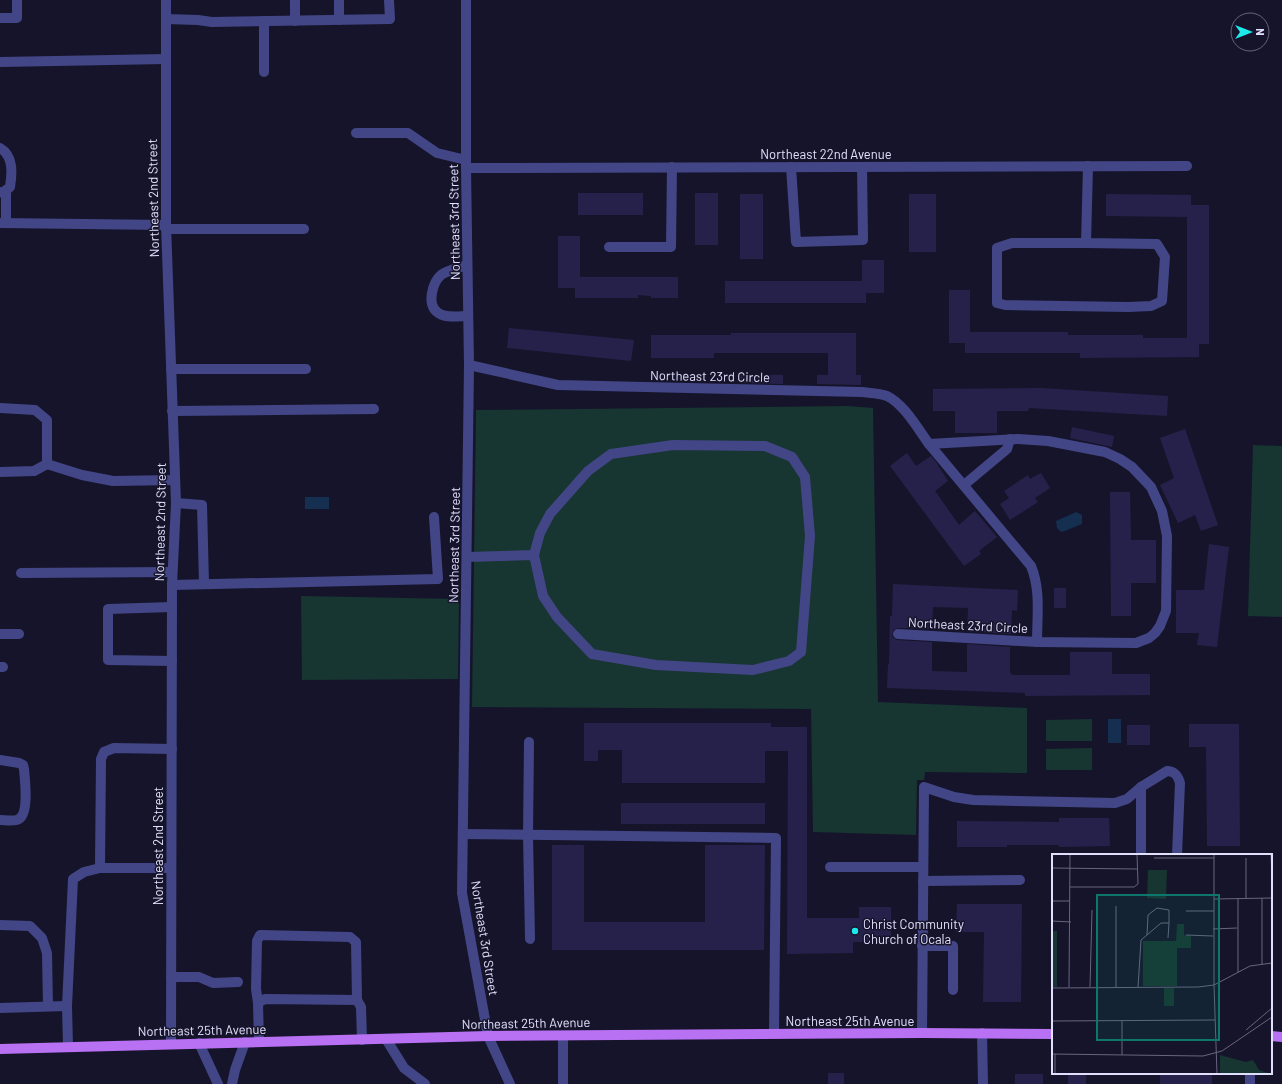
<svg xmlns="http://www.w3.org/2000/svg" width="1282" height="1084" font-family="Barlow,sans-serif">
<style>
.green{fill:#173531}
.water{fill:#142f4f}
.building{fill:#26214a}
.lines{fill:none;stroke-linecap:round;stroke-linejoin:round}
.minor{stroke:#434686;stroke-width:10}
.major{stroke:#b871f3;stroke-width:10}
.poi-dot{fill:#1de9ec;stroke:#16142b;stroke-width:1.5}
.labels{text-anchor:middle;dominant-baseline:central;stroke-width:3;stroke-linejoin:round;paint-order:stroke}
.street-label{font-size:13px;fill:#e1e0fc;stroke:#16142b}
.poi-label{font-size:13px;fill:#e1e0fc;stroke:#16142b;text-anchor:start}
.inset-road{fill:none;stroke:#67667f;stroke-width:1}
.view{fill:#0f766e;fill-opacity:0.15;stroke:#0f766e;stroke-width:2}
.inset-edge{fill:none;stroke:#e1e0fc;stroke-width:2}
</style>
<rect width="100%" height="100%" fill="#16142b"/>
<!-- green -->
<g class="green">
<path d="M848,406L873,408L878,702L1027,708V773L925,772L924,780H917L916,835L813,832L811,709L472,707L476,410Z"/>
<path d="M1253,445L1282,446V617L1248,616Z"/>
<path d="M301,596L459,599L458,679L302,680Z"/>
<path d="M1092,719V741H1046V720Z"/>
<path d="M1092,748V770H1046V749Z"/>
</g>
<!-- water -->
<g class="water">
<rect x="305" y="497" width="24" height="12"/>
<path d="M1076,512L1082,515V524L1062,532L1060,531L1057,528L1056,521Z"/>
<rect x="1108" y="719" width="13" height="24"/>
</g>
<!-- building -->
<g class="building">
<rect x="578" y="193" width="65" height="22"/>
<rect x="695" y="193" width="23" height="52"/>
<rect x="740" y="194" width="23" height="65"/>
<rect x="909" y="194" width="27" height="58"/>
<path d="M1106,194L1191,195V205H1209V344H1199V357L1080,358V353H965V343H949V290H970V332H1068V335H1143V338H1187V217L1106,216Z"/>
<path d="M558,236H580V277H678V298H651V296L638,295V298H575V288H558Z"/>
<path d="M862,260H884V293H866V303H725V281H862Z"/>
<path d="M509,328L634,340L631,361L507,348Z"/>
<path d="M731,333H856V375H861V385L817,384V375H828V353H714V358H651V335H731Z"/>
<path d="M739,375H783V384L739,383Z"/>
<path d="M1042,388L1168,396L1167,416L1029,408L1028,411H997V433H955V411H933V389Z"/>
<path d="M1072,427L1114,436L1112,447L1070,438Z"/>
<path d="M1185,429L1218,525L1201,531L1195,515L1178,523L1160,485L1174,478L1160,438Z"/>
<path d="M907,453L916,466L931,456L936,462L948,481L935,491L959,525L975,511L997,537L979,551L981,554L964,566L890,466Z"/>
<path d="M1041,473L1050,488L1035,498L1038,502L1010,520L1000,504L1009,498L1004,491L1028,475L1030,479Z"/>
<path d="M1110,492H1130L1131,540H1156V583H1131V616H1111Z"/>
<path d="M1209,544L1229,547L1217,647L1197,645L1199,633H1176V590H1204Z"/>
<path d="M893,584L1018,590L1017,611L1012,610L1011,634H1010L967,631L968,608L933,607L932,629L898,628L893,630L892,637L897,640L932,642V671L967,672V644L1010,647V673H1012L1011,675H1070V652H1112V674H1150V695L1025,696V693L887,688L888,664H889L890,616H892Z"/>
<rect x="1054" y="588" width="12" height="20"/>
<path d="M584,723H771V727H807V918H859V907H891V942H853V953L787,954L788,751H765V783H622V750H598V761H584Z"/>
<path d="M1189,724H1239L1240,846H1207L1206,747H1189Z"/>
<rect x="1127" y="725" width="23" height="20"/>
<rect x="621" y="803" width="144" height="21"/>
<path d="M1059,818H1109L1110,846L1059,847V845H1007V847H957V821L1059,822Z"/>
<path d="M552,845H584V922H705V845H765L764,950H552Z"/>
<path d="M957,904H1022L1021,1002H983L984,932H956Z"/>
<rect x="828" y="1073" width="16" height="11"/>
<rect x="1068" y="1073" width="18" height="11"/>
<rect x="1160" y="1073" width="52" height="11"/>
<rect x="1015" y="1074" width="28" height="10"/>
</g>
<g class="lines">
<!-- minor -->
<g class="minor">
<path d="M166,0V225L176,503L172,585L171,1044"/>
<path d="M295,0V21"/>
<path d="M339,0V20"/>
<path d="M466,0V168L469,365L462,893L488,1036L510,1084"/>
<path d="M0,18H17V0"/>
<path d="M166,19L198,20L212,22L390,19L389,0"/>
<path d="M264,21V72"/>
<path d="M0,62L166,59"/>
<path d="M356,133H408L437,153L466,160"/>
<path d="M0,148C14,156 12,174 10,187L3,193L0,192"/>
<path d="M791,167L796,242L863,240L862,167"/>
<path d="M466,168L1187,166"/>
<path d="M6,190V223"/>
<path d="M0,223L166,225"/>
<path d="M166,229H304"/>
<path d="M1086,243H1012L997,248V303L1005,305L1128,307L1151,306L1162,301L1165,257L1157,244L1086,243L1088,166"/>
<path d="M609,247H671L672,167"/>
<path d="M467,265C458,268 448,270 441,275C432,283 427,304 437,312C445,319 459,316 468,316"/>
<path d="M469,365L558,385L862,392C870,393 879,393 887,396C904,404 918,429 929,444"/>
<path d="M171,369H306"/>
<path d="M0,408L35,410L47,420V464L34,471L0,472"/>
<path d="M172,411L374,409"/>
<path d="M1018,439L1048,441L1105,452L1120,459L1132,467L1151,487L1162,511L1167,536L1166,611L1160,626L1155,633L1149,638L1136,643L1037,642C1037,617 1041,590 1031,566L929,444Z"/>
<path d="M47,464L82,475L113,481L175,480"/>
<path d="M964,485L1007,449L1010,439"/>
<path d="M176,503L202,505L204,583"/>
<path d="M467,557L534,555L543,596L557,617L592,654L656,665L753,670L789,661L801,652L810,536L805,477L792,457L765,446L673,445L611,454L588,471L550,514L540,533L534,555"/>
<path d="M21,573L172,572"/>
<path d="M172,585L438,579L434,517"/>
<path d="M0,634H19"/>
<path d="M898,634L1037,642"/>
<path d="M172,661L108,660V609L172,607"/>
<path d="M0,667H3"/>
<path d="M529,742L528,835L530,939"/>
<path d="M0,760L19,763L23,765L24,769C25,780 29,813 19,819C14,822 5,820 0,820"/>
<path d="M463,834L776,838L774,1034"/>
<path d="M1141,855V787"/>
<path d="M830,867H923"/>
<path d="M100,868L101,759L104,752L114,748L172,749"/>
<path d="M923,881L1020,880"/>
<path d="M0,925L30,926L42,938L47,953L48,1006"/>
<path d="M922,946H953V990"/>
<path d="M171,977H199L213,983L238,982"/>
<path d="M258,1003L256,989L257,941L260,935L350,937L356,942L357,1000"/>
<path d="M67,1006L73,879L84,872L100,868H171"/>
<path d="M0,1008L67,1006L68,1047"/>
<path d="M922,1033L924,787L954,797L973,800L1115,803L1127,799L1141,787L1167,771C1175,771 1178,776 1180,783L1177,855"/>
<path d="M982,1033L983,1084"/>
<path d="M563,1036V1084"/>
<path d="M386,1039L404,1068L425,1084"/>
<path d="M259,1042L258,1003L265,999L357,1000L361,1007L362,1040"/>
<path d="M199,1043L218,1084"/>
<path d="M1250,1073V1084"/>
<path d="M232,1084L235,1070L245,1042"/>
</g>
<!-- major -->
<g class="major">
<path d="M1271,1036L1282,1037"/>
<path d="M0,1049L488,1036L922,1033L1053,1034"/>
</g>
</g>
<!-- markers -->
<circle class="poi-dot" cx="855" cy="931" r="4"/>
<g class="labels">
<!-- street labels -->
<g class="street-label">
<text x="826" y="154">Northeast 22nd Avenue</text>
<text transform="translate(153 198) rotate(-91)">Northeast 2nd Street</text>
<text transform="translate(454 222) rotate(-91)">Northeast 3rd Street</text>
<text transform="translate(710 376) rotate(1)">Northeast 23rd Circle</text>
<text transform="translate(160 522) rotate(-89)">Northeast 2nd Street</text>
<text transform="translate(454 545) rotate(-89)">Northeast 3rd Street</text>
<text transform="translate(968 625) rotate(3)">Northeast 23rd Circle</text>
<text transform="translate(158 846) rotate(-90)">Northeast 2nd Street</text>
<text transform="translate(485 938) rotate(81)">Northeast 3rd Street</text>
<text x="850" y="1021">Northeast 25th Avenue</text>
<text transform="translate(526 1023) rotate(-1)">Northeast 25th Avenue</text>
<text transform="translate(202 1030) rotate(-1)">Northeast 25th Avenue</text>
</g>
<!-- poi labels -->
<g class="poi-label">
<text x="863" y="924">Christ Community<tspan x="863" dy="15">Church of Ocala</tspan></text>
</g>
</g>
<!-- overview -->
<g transform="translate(1052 854)">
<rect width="220" height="220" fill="#16142b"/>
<path d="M96,16H115L114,45L95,44ZM125,70H132V81L139,82V94H125V132H91V87H124ZM0,77H5V133H0ZM112,134H122V152H112ZM168,201L194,208L201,206L207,216L219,220H168Z" fill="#173531"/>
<path class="inset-road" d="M162,0V131L165,220M219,0L220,24M102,4H162M194,4V44M0,14L85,15M18,33H82L86,30L85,0M186,44V118M162,45L220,44M0,47H18M64,52V133M105,54L117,56V69H109L95,81L96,61ZM134,57H162M0,67L19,68M161,75L185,74M134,81L161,82M116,84L117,69M210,110V44M17,133L18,0M38,133L40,56M86,133L89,86L95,81M0,134L146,133L162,131L198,112L220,109M0,167L163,166M194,176L220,154M0,200L151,202L170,197L220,163M3,200V220M70,201V167"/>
<path class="view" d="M45,41H167V186H45Z"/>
<rect width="220" height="220" class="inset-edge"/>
</g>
<!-- north arrow -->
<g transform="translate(1250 32) rotate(90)"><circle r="19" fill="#16142b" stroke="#67667f"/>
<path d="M0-3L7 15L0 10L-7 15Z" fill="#1de9ec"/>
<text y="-6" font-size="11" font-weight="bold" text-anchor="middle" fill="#e1e0fc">N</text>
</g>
</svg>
